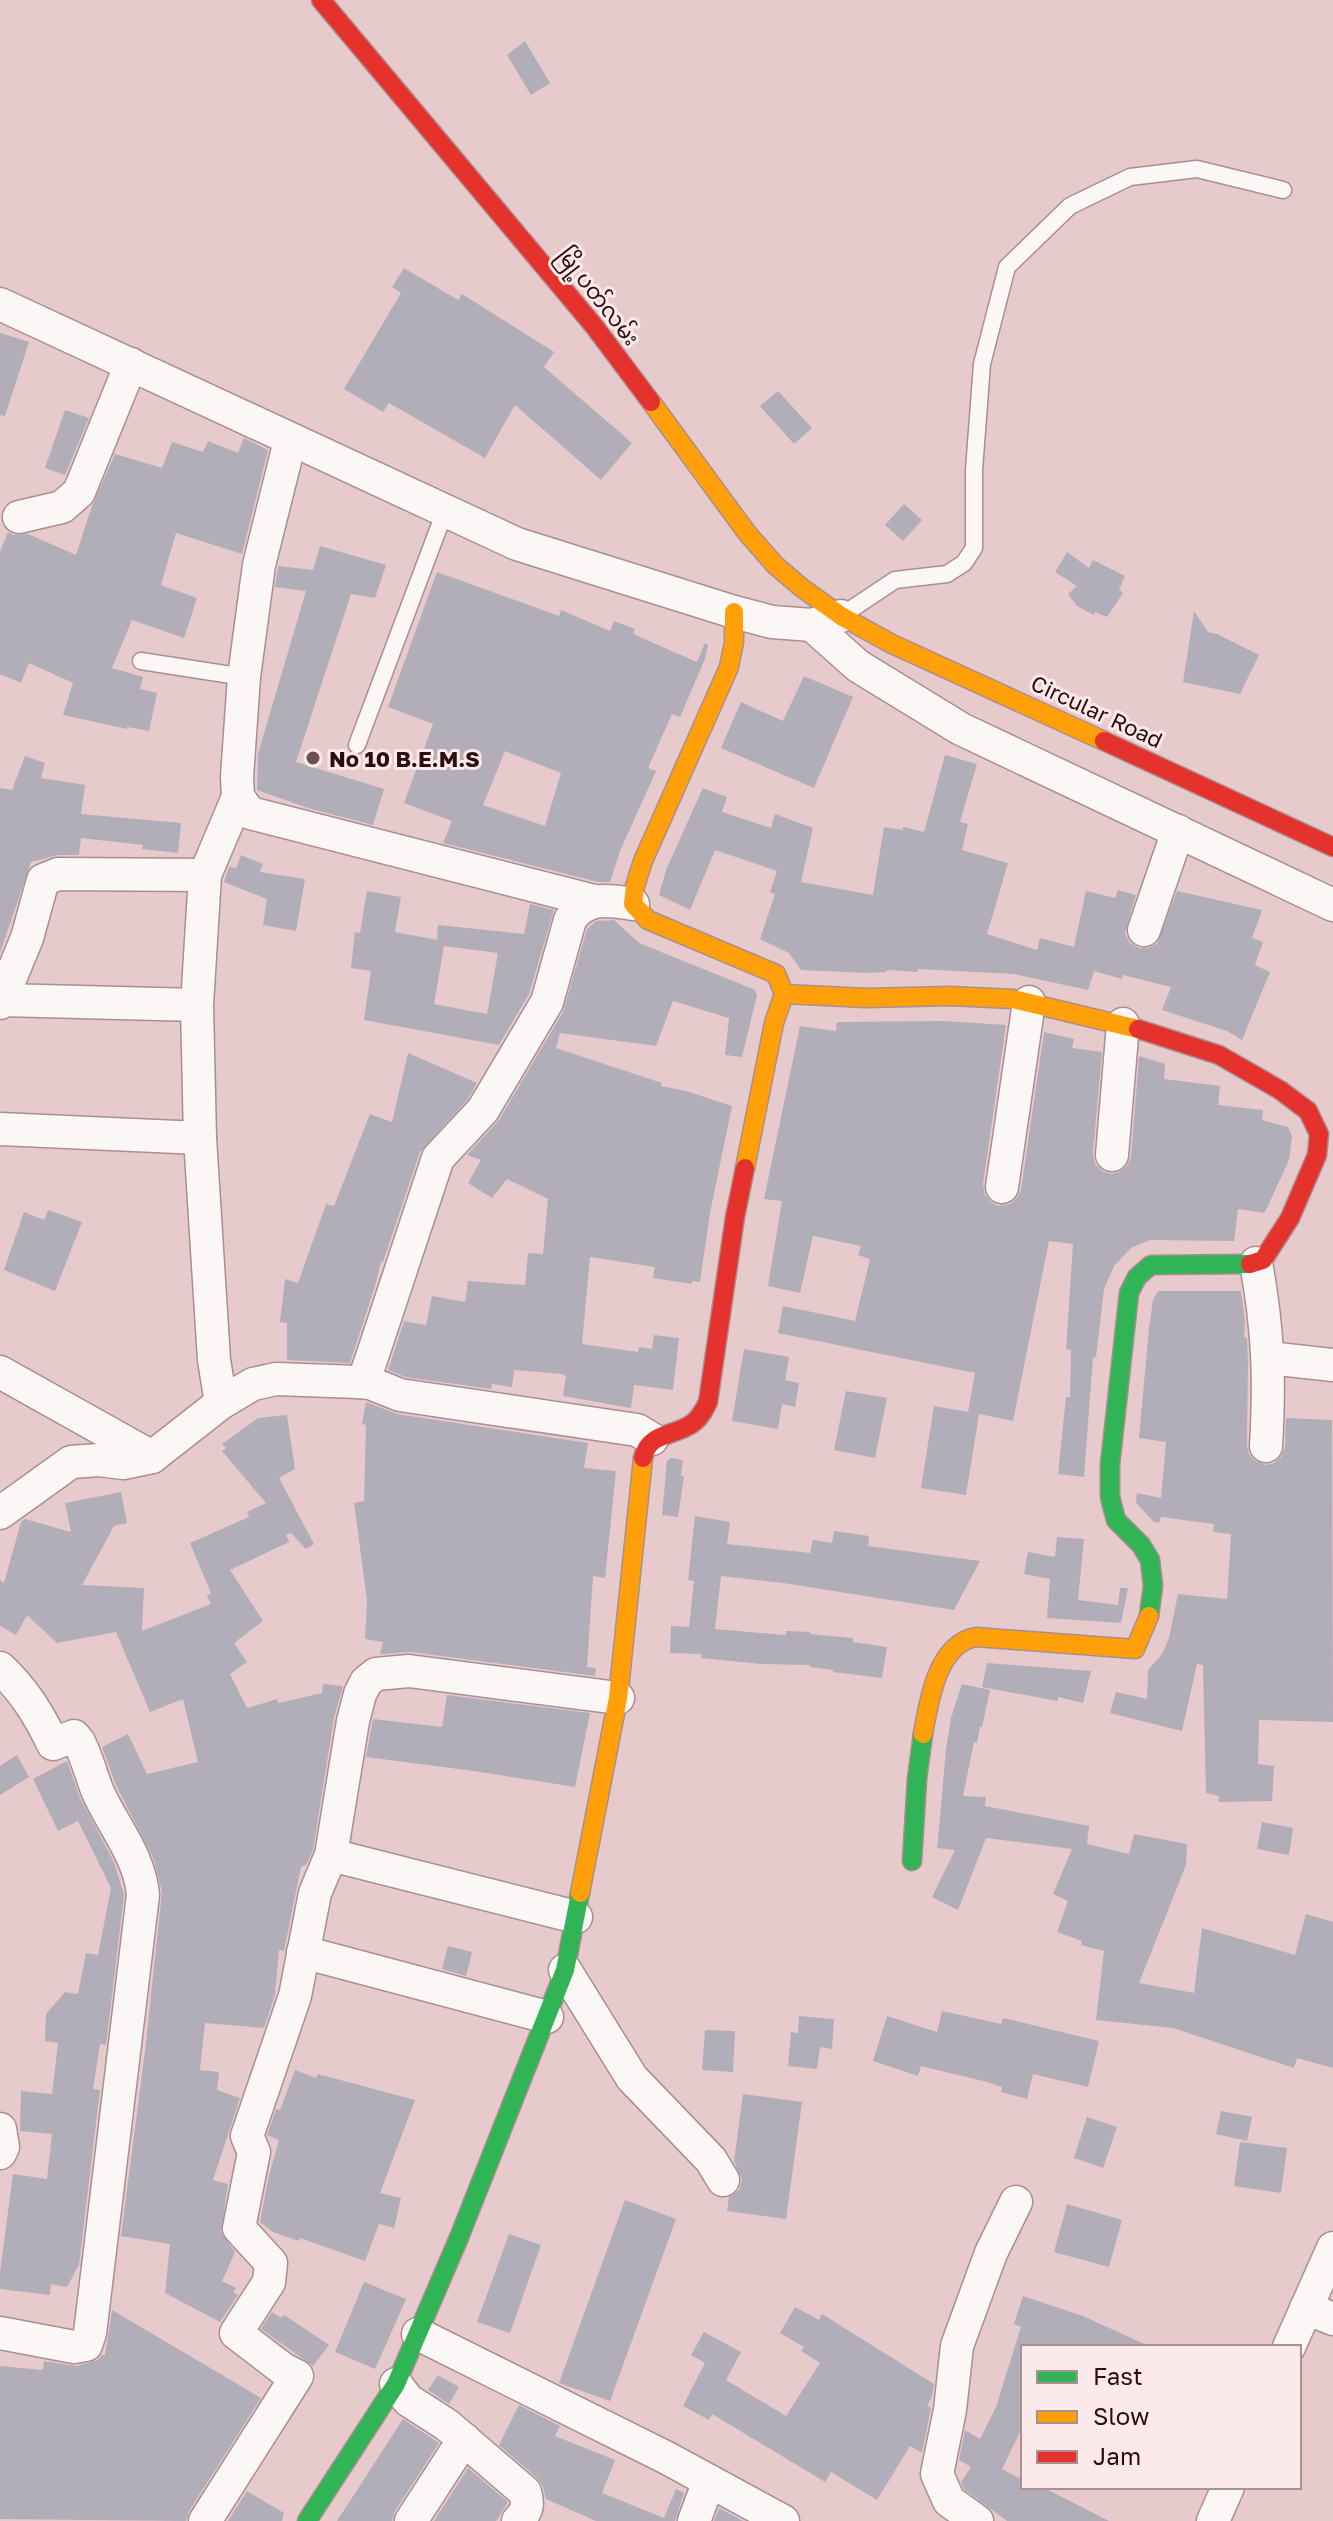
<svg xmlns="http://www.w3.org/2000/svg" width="1333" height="2521" font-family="'Golos Text','Noto Sans Myanmar',sans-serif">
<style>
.building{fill:#b1aeba;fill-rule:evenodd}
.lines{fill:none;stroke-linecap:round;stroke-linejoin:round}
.lane-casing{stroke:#aa8e91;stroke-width:19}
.street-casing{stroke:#aa8e91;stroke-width:35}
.fast-casing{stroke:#aa8e91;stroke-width:21}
.slow-casing{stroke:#aa8e91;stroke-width:21}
.jam-casing{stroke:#aa8e91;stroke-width:21}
.lane{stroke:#fbf7f7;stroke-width:16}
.street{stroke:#fbf7f7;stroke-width:32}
.fast{stroke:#30b455;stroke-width:18}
.slow{stroke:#ff9f0a;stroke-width:18}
.jam{stroke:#e5322d;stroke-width:18}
.poi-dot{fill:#6e4f52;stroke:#fce9ea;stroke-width:3}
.labels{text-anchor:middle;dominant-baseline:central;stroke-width:6;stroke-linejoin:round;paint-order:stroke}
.street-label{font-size:22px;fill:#2d0d11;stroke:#fce9ea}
.poi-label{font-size:22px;font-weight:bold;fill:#2d0d11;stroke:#fce9ea;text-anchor:start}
</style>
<rect width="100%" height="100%" fill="#e7cacc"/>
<!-- building -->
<g class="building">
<path d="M525,41L550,83L531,95L507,55Z"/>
<path d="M404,268L458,300L462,294L554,352L544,367L632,443L601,480L515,405L485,458L389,403L383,412L344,389L401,293L392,287Z"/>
<path d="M0,333L29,342L5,416L0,415Z"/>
<path d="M778,391L812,428L794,444L760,406Z"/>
<path d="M65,410L89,418L65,475L45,468Z"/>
<path d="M244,438L268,450L242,554L176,533L161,585L197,598L184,638L132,620L112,668L143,677L140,689L157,693L149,731L127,727V729L63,715L73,683L29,663L21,683L0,674V552L8,532L14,535L28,534L76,555L92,506L115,454L162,468L172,442L203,452L208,441L238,453Z"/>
<path d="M904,504L922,520L903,541L885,525Z"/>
<path d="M320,546L386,565L375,598L351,594L296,762L384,789L373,825L308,808L257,790L258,754L306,591L275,587L278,566L313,570Z"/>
<path d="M1067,552L1089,568L1093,560L1125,576L1119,590L1123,593L1107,617L1095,612L1094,615L1077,606L1068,594L1077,586L1055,572Z"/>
<path d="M437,572L559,616L561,610L610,631L614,621L635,629L633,634L697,662L705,643L708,645L705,659L680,717L672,714L648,768L656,771L620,851L610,882H598L443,843L452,821L404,803L433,724L388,707ZM505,751L561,773L545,826L483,805Z"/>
<path d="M1194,611L1208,632L1217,634L1259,655L1240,694L1183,682Z"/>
<path d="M804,676L853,697L814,788L721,748L741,702L783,721Z"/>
<path d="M945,755L977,764L960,822L968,824L962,850L1008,863L987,934L1037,950L1040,938L1074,947L1086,891L1115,898L1118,890L1136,895L1125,933L1130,943L1139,948H1148L1157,944L1177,891L1262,910L1252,938L1263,942L1255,965L1270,972L1242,1040L1227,1031L1162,1010L1171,987L1123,975L1122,979L1094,971L1088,990L1014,974L918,969V972L887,970L886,972L866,973L801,970L789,953L760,939L775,894L770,892L777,871L715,850L690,910L659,895L666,870L703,788L727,797L722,812L771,828L775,814L813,828L801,882L873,895L884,827L903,830V827L924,832Z"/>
<path d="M25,756L45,763L41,778L85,785L81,814L181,823L178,853L142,849L143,845L81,838L79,855H58L31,862L0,953V788L12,790Z"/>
<path d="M241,855L263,864L260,872L305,879L296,931L263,925L267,899L224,882L229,867L236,868Z"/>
<path d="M367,891L401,897L395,932L437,940L438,925L524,934L530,904L554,910L529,994L499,1045L364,1020L371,971L351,968L355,932L360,933ZM444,946L498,953L487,1014L434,1004Z"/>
<path d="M614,920L639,943L755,990L757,995L742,1057L725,1055L729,1018L673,1001L656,1046L560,1033L556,1048L662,1083L661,1086L686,1091L732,1106L710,1213L700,1282L692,1281V1284L653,1278L655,1267L590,1257L582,1344L638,1352L639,1347L652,1349L654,1335L679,1338L673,1390L634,1385L631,1408L563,1396L566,1376L561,1374L514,1370L512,1387L492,1384L491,1389L405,1377L388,1370L404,1321L426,1325L432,1296L465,1302L468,1281L525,1285L528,1253L543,1254L548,1199L507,1179L492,1198L468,1183L481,1160L467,1155L499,1120L563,1012L587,929L596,921Z"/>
<path d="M944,1021L1006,1025L983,1184L985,1195L991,1202L998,1206L1010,1204L1017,1198L1021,1190L1044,1032L1074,1039L1072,1048L1102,1052L1093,1153L1095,1164L1102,1171L1111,1174L1119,1172L1127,1166L1131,1157L1139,1056L1165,1064L1164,1079L1220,1086L1218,1105L1263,1110L1262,1120L1288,1127L1292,1136L1289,1160L1268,1206L1264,1213L1238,1209L1234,1241L1150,1240L1131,1248L1114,1266L1104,1289L1096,1357H1093L1084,1477L1058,1474L1066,1397H1070L1071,1350L1066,1349L1073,1244L1049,1241L1013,1421L979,1414L966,1495L921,1488L934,1406L968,1412L975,1373L778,1333L783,1306L855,1321L870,1259L858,1255L861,1246L813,1236L800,1293L768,1286L782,1201L764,1199L800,1026L836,1031L837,1022Z"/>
<path d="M408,1053L477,1083L468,1099L420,1152L383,1262L381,1261L376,1283L350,1363L287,1360V1323L280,1322L285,1279L298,1283L326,1204L334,1206L370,1114L392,1122Z"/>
<path d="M48,1210L82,1222L55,1291L4,1270L24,1212L44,1220Z"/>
<path d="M1158,1291H1241L1245,1322L1244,1337L1247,1338L1248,1361L1247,1446L1249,1454L1255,1461L1266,1465L1274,1463L1281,1457L1285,1447L1286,1418L1332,1420L1333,1722L1259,1720L1258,1764L1274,1766L1272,1801L1218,1802L1219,1796L1206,1793L1203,1665L1197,1664L1182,1731L1110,1713L1116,1692L1147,1699L1148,1670L1162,1654L1169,1638L1178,1594L1227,1599L1231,1534L1213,1532L1214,1524L1161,1517L1159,1523L1154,1522L1136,1503L1137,1493L1161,1498L1166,1442L1139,1438L1149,1328L1153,1300Z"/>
<path d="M744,1349L789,1357L785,1380L799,1383L795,1407L782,1404L778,1429L732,1421Z"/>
<path d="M846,1391L887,1398L875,1458L834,1450Z"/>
<path d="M366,1402L397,1414L588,1443L584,1468L616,1471L605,1578L593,1576L587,1667L596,1668L595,1676L411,1652L383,1654H380L383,1642L365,1639L367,1600L354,1503L364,1501L366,1425L362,1424Z"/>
<path d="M287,1415L295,1469L279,1478L314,1544L306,1549L291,1533L286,1535L289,1542L230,1570L263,1621L234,1643L247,1662L230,1674L247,1708L277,1699L278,1703L322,1693L323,1684L343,1686L334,1718L313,1850L307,1864L301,1867L284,1951L279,1950L275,1995L264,2028L205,2023L200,2070L219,2072L217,2090L240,2098L213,2180L228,2184L221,2232L235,2252L222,2281L236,2288L233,2292L238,2295L220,2322L165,2293L170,2244L121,2236L145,2051L162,1892L154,1860L115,1783L102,1747L128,1734L147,1774L198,1762L183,1699L150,1712L116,1632L57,1643L27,1615L16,1635L0,1626V1580L4,1583L21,1522L25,1519L71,1532L65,1503L121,1492L127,1523L114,1526L82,1585L144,1588L142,1631L211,1604L207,1596L211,1593L190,1543L249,1517L247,1512L266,1503L222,1451L226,1448L222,1444L258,1418Z"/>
<path d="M671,1458L683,1460L681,1476H684L678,1517L662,1515L667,1461Z"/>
<path d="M695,1516L730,1522L727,1544L810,1553L813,1540L832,1543L834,1531L869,1536L868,1546L980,1561L954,1610L783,1583L721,1576L715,1629L786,1635V1631L810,1632V1634L853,1638V1642L887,1647L882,1678L833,1672V1670L810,1667V1665L761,1664L701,1658V1654L670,1653L671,1626L689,1627L694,1581L688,1580Z"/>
<path d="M1057,1537L1084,1539L1078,1600L1118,1605L1120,1588H1128L1121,1623L1047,1618L1050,1579L1024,1574L1028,1552L1055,1557Z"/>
<path d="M987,1663L1091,1671L1083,1703L1058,1697V1701L982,1687Z"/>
<path d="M962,1684L990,1690L982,1727H980L977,1743L974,1742L963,1796L986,1797L985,1806L1089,1826L1087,1844L1129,1854L1134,1834L1187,1844L1186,1865L1139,1983L1194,1993L1202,1928L1295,1955L1306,1914L1333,1922V2068L1297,2058L1294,2068L1173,2028L1096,2020L1104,1951L1081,1945L1082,1941L1057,1932L1068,1901L1053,1894L1072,1849L986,1838L958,1910L932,1897L955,1850L937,1848L938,1840L946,1749L951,1718Z"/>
<path d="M447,1695L590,1713L575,1787L474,1771L366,1757L373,1719L442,1727Z"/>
<path d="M17,1755L29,1777L0,1795V1766Z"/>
<path d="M67,1761L80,1798L114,1862L124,1895L106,2045L100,2044L93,2089L100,2090L79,2265L67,2287L51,2284L50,2295L0,2289V2272L13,2174L47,2179L52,2134L20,2131L21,2091L52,2094L58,2043L45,2041L46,2014L65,1992L78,1994L86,1953L98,1955L111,1888L78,1821L58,1831L33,1779Z"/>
<path d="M1262,1822L1293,1828L1289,1855L1257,1849Z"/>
<path d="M448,1946L472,1952L466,1976L442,1969Z"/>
<path d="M942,2011L1001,2024L1003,2018L1099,2041L1088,2087L1033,2074L1027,2099L1001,2092L1002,2087L987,2082L921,2066L918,2076L873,2061L887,2016L937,2032Z"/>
<path d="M799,2016L834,2019L832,2049L820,2047L817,2069L788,2066L791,2032L798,2033Z"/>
<path d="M705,2030L735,2031L733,2072L702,2070Z"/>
<path d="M295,2070L316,2078L318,2074L415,2100L380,2193L401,2198L394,2228L379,2224L365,2261L300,2238L299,2241L273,2232L260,2222L269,2175L279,2140L267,2135L276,2109L280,2110Z"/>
<path d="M743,2094L802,2102L786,2219L727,2211L729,2197L739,2190L742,2180L734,2161Z"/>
<path d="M1221,2111L1252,2117L1247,2141L1216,2134Z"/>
<path d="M1087,2117L1117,2127L1103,2168L1074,2158Z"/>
<path d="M1240,2142L1287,2148L1281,2193L1234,2186Z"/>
<path d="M625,2200L676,2219L610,2401L559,2383Z"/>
<path d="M1067,2204L1122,2220L1109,2267L1054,2252Z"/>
<path d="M509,2234L541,2245L510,2333L477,2322Z"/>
<path d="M364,2282L406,2299L375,2369L335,2352Z"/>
<path d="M1023,2296L1083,2316L1151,2347H1023V2426L1002,2469L1023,2480V2487H1042L1109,2521H1007L964,2489L961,2482L971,2467L959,2460L965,2430L980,2439L996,2407L1021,2327L1014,2324Z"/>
<path d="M795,2307L819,2320L822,2314L934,2384L932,2396L927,2406L931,2408L922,2453L910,2446L877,2500L831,2472L825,2482L712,2414L709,2420L683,2406L705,2363L691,2355L704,2332L741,2352L726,2380L786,2416L820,2363L801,2351L804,2347L780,2333Z"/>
<path d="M112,2310L261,2398L189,2511L186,2521L0,2519V2366L43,2370L44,2361L77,2366L98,2360L102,2355H105Z"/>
<path d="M272,2312L282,2318L284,2315L329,2345L313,2366L261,2329Z"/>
<path d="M438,2375L459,2387L449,2404L428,2390Z"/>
<path d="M519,2405L560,2426L555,2436L615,2460L602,2493L664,2518L676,2489L684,2493L675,2521H596L546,2499L543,2487L537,2478L499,2445Z"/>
<path d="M403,2419L439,2443L395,2511L392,2521H337Z"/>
<path d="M468,2468L508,2502L499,2517L496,2521H434Z"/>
<path d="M247,2491L284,2513L282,2521H228Z"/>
<path d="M719,2508L725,2511L743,2521H714Z"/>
</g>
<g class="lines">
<defs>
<g id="lane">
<path d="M844,614L895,580L947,574L964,563L974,548V470L982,364L1007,267L1070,206L1130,177L1197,169L1283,190"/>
<path d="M141,661L244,677"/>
<path d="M357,745L445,511"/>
</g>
<g id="street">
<path d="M0,304L517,544L734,612L772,622L812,625L841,616"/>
<path d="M290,441L259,565L244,677L237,777L238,797L250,813L594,901"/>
<path d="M19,517L62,507L79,492L131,364"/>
<path d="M812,625L858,666L961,729L1333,905"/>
<path d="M1144,930L1178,831"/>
<path d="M2,1000L197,1005"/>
<path d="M0,1003L27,938L43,880L58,874L205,875"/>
<path d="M0,1129L200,1138"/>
<path d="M1112,1155L1123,1024"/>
<path d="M1002,1187L1029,1002"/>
<path d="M1256,1263C1268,1328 1270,1380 1266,1446"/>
<path d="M1269,1358L1333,1365"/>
<path d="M0,1372L152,1457"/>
<path d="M358,1382L370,1383L400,1395L637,1430L652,1439"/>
<path d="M221,1403L214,1360L200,1138L197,1005L205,875L238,797"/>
<path d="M0,1513L71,1462L99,1460L123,1463L152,1457L221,1403L253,1384L276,1379L358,1382L366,1374L370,1363L438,1158L483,1110L547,1002L570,920C585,896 609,900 633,904"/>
<path d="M0,1668C24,1690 39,1715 53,1744L74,1736L79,1742C87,1758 91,1774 97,1790C112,1825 140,1856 143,1895L90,2333L86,2345L74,2347L0,2333"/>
<path d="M331,1855L576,1917"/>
<path d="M303,1952L547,2017"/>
<path d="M565,1970L632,2078L711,2160L723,2180"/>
<path d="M0,2129L3,2147L0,2153"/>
<path d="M1306,2308L1333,2319"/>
<path d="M418,2334L667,2458L783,2521"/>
<path d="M1289,2347L1333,2248"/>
<path d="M396,2384L408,2400L447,2425L525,2492C529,2505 527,2511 518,2521"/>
<path d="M205,2521L297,2376L283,2369L236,2333L269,2282L271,2263L239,2228L254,2152L247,2136L295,1996L315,1893L331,1855L353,1721L360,1694L366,1682L376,1674L409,1671L618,1698"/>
<path d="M411,2521L464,2439"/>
<path d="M694,2521L709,2481"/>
<path d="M977,2521L949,2501L937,2474L950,2410L957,2346L991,2253L1016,2202"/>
<path d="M1213,2521L1228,2487"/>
</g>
<g id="fast">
<path d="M1149,1616L1153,1586L1150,1560L1141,1545L1116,1520L1110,1497V1465L1129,1293L1137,1277L1151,1265L1250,1264"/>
<path d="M912,1861L917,1779L923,1734"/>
<path d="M307,2521L396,2384L458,2240L565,1970L580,1893"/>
</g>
<g id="slow">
<path d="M651,402L747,533L775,565L802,588L841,616L892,644L1104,741"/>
<path d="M734,612V642L729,667L643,861L635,886L633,904L648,920L776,974L784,994L774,1023L745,1168"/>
<path d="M784,994L866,998L950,996L1013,999L1138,1029"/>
<path d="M923,1734C929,1701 937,1644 976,1637L1135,1649L1149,1616"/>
<path d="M580,1893L618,1698L643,1458"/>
</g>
<g id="jam">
<path d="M321,0L594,326L651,402"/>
<path d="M1104,741L1333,847"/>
<path d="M1138,1029L1219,1055L1280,1090L1308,1111L1319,1134L1317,1155L1290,1218L1263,1260L1250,1264"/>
<path d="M643,1458C649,1431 675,1437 693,1423C700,1418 704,1410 708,1402L735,1217L745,1168"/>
</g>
</defs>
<!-- lane casing -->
<use href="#lane" class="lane-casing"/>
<!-- street casing -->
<use href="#street" class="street-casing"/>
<!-- fast casing -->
<use href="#fast" class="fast-casing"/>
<!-- slow casing -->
<use href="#slow" class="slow-casing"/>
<!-- jam casing -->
<use href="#jam" class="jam-casing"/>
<!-- lane -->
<use href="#lane" class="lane"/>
<!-- street -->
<use href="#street" class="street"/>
<!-- fast -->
<use href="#fast" class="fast"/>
<!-- slow -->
<use href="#slow" class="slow"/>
<!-- jam -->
<use href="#jam" class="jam"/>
</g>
<!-- markers -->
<circle class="poi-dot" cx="313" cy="758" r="8"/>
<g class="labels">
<!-- street labels -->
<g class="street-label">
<text transform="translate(599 296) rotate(52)">မြို့ပတ်လမ်း</text>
<text transform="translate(1097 711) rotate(25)">Circular Road</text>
</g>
<!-- poi labels -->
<g class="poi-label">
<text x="329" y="758">No 10 B.E.M.S</text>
</g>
</g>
<!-- legend -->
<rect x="1021" y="2345" width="280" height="144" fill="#fce9ea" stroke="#a99193" stroke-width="2"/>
<rect x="1037" y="2371" width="40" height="12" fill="#30b455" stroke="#a99193" stroke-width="2"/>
<text x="1093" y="2385" font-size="24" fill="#2d0d11">Fast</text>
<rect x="1037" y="2411" width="40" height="12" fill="#ff9f0a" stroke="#a99193" stroke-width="2"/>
<text x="1093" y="2425" font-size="24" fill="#2d0d11">Slow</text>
<rect x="1037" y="2451" width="40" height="12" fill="#e5322d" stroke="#a99193" stroke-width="2"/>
<text x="1093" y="2465" font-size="24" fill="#2d0d11">Jam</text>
</svg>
